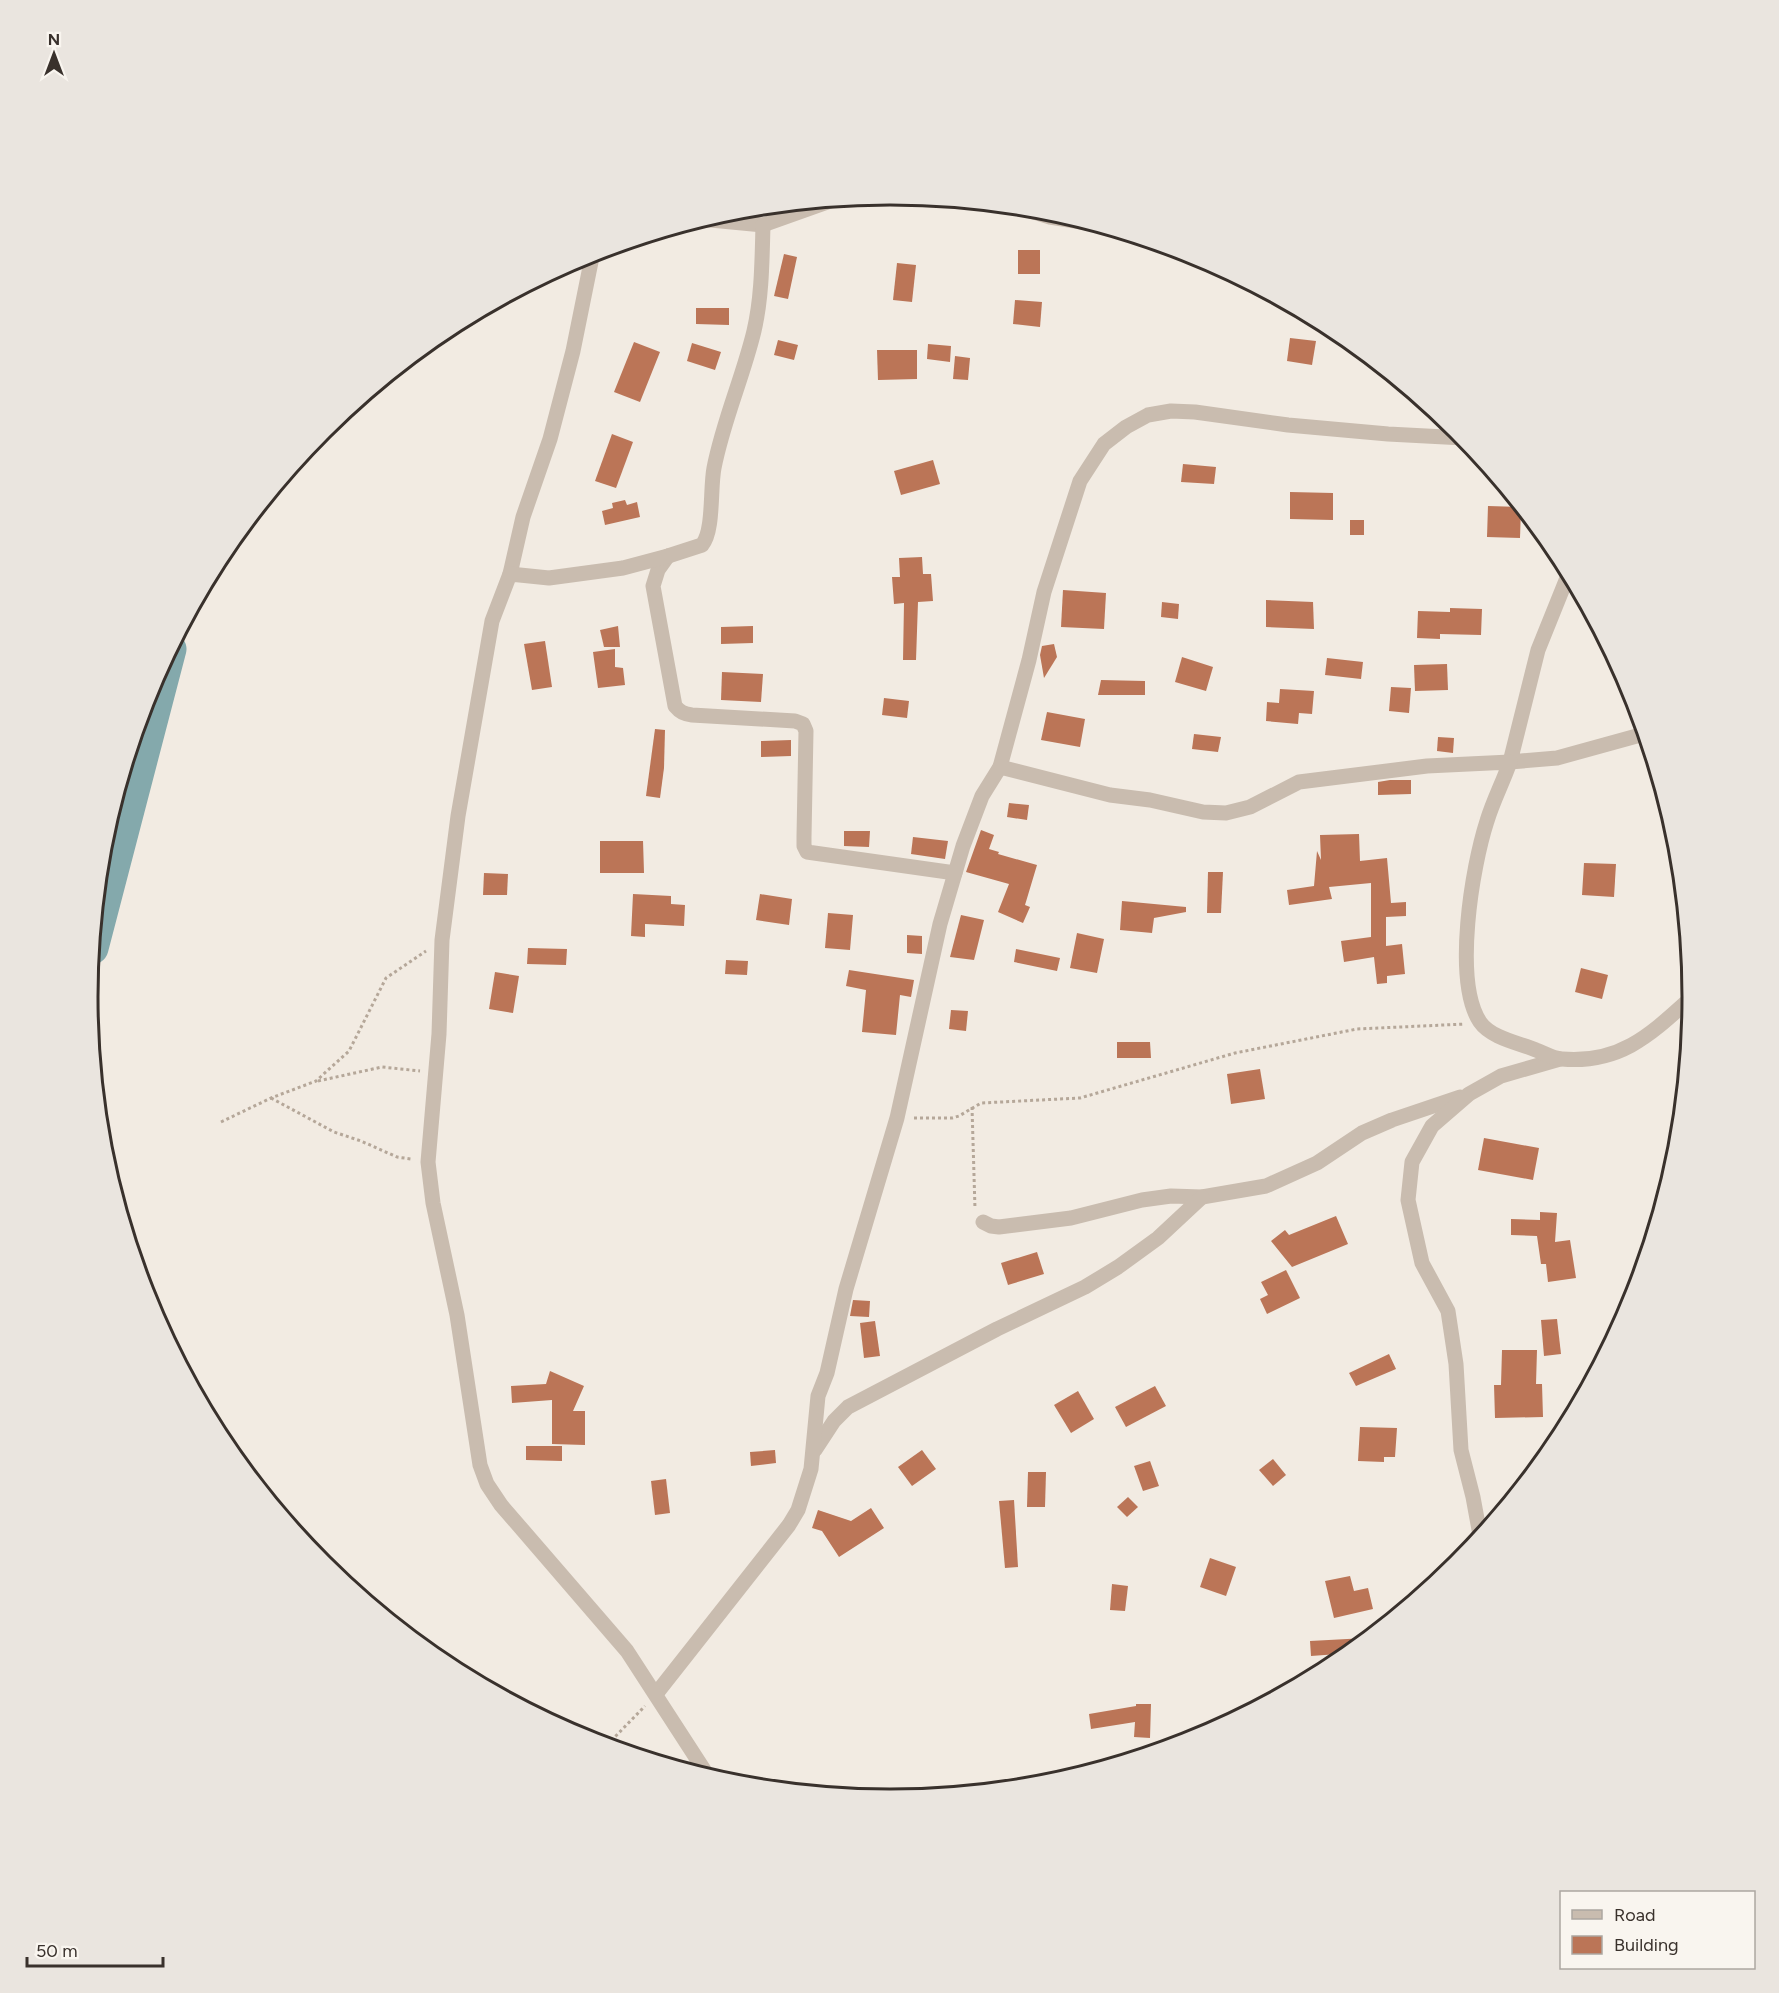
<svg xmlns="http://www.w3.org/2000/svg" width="1779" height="1993" font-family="Figtree,sans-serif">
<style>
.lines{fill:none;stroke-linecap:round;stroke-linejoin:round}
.river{stroke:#84a9ac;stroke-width:33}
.building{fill:#bb7557}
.path{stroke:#b5a799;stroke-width:3;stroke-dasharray:3 3;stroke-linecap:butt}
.street{stroke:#c9bcaf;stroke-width:15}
.rim{fill:none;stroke:#39312c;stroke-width:3}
</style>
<rect width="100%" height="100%" fill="#f2ebe2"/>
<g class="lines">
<!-- river -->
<path class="river" d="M92,948L170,649"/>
</g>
<!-- building -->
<g class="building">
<rect x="1018" y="250" width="22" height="24"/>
<path d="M784,254L797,257L788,299L774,296Z"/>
<path d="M897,263L916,265L912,302L893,300Z"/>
<path d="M1015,300L1042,302L1040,327L1013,324Z"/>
<path d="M696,308H729V325L696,324Z"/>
<path d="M1290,338L1316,341L1312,365L1287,361Z"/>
<path d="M778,340L798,345L794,360L774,355Z"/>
<path d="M634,342L660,352L640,402L614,392Z"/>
<path d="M692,343L721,352L715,370L687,361Z"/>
<path d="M928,344L951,346L950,362L927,359Z"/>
<path d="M877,350H917V379L878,380Z"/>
<path d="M955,356L970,358L968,380L953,379Z"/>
<path d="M612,434L633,442L616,488L595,481Z"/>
<path d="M933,460L940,484L901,495L894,471Z"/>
<path d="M1183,464L1216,467L1214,484L1181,482Z"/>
<path d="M1290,492L1333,493V520L1290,519Z"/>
<path d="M625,500L627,505L637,502L640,517L605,525L602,511L613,508L612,503Z"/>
<path d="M1488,506L1521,507L1520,538L1487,537Z"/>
<rect x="1350" y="520" width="14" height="15"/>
<path d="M922,557L923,574H931L933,601L918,602L916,660H903L904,603L894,604L892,577H900L899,558Z"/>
<path d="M1063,590L1106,593L1104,629L1061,627Z"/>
<path d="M1266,600L1313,602L1314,629L1266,627Z"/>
<path d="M1162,602L1179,604L1178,619L1161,617Z"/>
<path d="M1450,608L1482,609L1481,635L1440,634V639L1417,638L1418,611L1450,612Z"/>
<path d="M618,626L620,647H604L600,630Z"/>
<path d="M753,626V643L721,644V627Z"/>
<path d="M545,641L552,687L532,690L524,644Z"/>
<path d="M1054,644L1057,657L1044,678L1040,655L1042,646Z"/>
<path d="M615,649V667L623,668L625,685L598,688L593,652Z"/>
<path d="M1182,657L1213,667L1206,691L1175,682Z"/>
<path d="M1327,658L1363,662L1361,679L1325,675Z"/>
<path d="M1447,664L1448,690L1415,691L1414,665Z"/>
<path d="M722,672L763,674L761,702L721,700Z"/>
<path d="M1101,680L1145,681V695H1098Z"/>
<path d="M1391,687L1411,688L1409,713L1389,711Z"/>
<path d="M1280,689L1314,691L1312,714L1299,713L1298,724L1266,721L1267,702L1279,703Z"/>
<path d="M884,698L909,701L907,718L882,715Z"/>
<path d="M1047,712L1085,719L1080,747L1041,740Z"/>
<path d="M655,729L665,730L664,768L660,798L646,796Z"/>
<path d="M1194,734L1221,737L1218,752L1192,749Z"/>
<path d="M1438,737L1454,738L1453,753L1437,751Z"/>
<path d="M791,740V756L761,757V741Z"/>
<path d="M1390,780H1411V794L1378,795V782Z"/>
<path d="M1009,803L1029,805L1027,820L1007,817Z"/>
<path d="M981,830L994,835L989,849L999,852L998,854L1037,865L1025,905L1030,907L1023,923L998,912L1009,884L966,872Z"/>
<path d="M844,831H870L869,847L844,846Z"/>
<path d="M1359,834L1360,861L1387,858L1391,903L1406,902V916L1386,917V946L1402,944L1405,974L1387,976V983L1377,984L1374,957L1344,962L1341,941L1371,937V883L1329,887L1332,899L1289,905L1287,890L1314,886L1317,851L1321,860L1320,835Z"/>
<path d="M913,837L948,841L945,859L911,854Z"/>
<path d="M600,841H643L644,873H600Z"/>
<path d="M1584,863L1616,864L1614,897L1582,895Z"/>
<path d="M1208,872H1223L1221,913H1207Z"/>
<path d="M484,873L508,874L507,895H483Z"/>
<path d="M633,894L671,896V904L685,905L684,926L645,924V937L631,936Z"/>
<path d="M760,894L792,899L789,925L756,920Z"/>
<path d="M1122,901L1186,907V912L1154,918L1152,933L1120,930Z"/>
<path d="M828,913L853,915L850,950L825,948Z"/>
<path d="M961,915L984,920L974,960L950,957Z"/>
<path d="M1077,933L1104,939L1097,973L1070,968Z"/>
<path d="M907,935L922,936V954L907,953Z"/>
<path d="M528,948L567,949L566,965L527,964Z"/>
<path d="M1016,949L1060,958L1057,971L1014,962Z"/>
<path d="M726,960L748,961L747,975L725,974Z"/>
<path d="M1581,968L1608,975L1602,999L1575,992Z"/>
<path d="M849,970L914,980L911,997L900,995L896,1035L862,1032L866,990L846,986Z"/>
<path d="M495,972L519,976L513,1013L489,1009Z"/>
<path d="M951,1010L968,1011L966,1031L949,1029Z"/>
<path d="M1117,1042H1150L1151,1058H1117Z"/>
<path d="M1260,1069L1265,1099L1231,1104L1227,1074Z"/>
<path d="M1484,1138L1539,1148L1533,1180L1478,1170Z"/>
<path d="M1540,1212L1557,1213L1555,1242L1570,1240L1576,1278L1548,1282L1546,1264H1541L1537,1236L1511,1235V1219L1540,1220Z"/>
<path d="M1336,1216L1348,1244L1292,1267L1271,1241L1285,1230L1289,1235Z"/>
<path d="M1037,1252L1044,1274L1008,1285L1001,1263Z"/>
<path d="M1286,1270L1300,1298L1267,1314L1260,1299L1268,1295L1261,1282Z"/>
<path d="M853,1300L870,1301L869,1317L850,1316Z"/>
<path d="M1557,1319L1561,1354L1544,1356L1541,1320Z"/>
<path d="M875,1321L880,1356L864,1358L860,1323Z"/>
<path d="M1502,1350H1537L1536,1384H1542L1543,1417L1495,1418L1494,1385H1501Z"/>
<path d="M1389,1354L1396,1369L1356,1386L1349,1373Z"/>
<path d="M550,1371L584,1386L573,1411H585V1445L552,1444V1400L512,1403L511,1386L546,1384Z"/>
<path d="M1155,1386L1166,1406L1126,1427L1115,1407Z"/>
<path d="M1078,1391L1094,1419L1071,1433L1054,1405Z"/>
<path d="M1360,1427L1397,1428L1395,1457H1384V1462L1358,1461Z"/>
<path d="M526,1446H562V1461L526,1460Z"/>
<path d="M775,1450L776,1463L751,1466L750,1452Z"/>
<path d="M922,1450L936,1469L912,1486L898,1467Z"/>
<path d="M1273,1459L1286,1475L1273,1486L1259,1470Z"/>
<path d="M1150,1461L1159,1486L1143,1491L1134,1466Z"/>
<path d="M1028,1472H1046L1045,1507H1027Z"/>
<path d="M666,1479L670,1513L655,1515L651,1481Z"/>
<path d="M1128,1497L1138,1507L1127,1517L1117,1507Z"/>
<path d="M1014,1500L1018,1567L1005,1568L999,1501Z"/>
<path d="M871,1508L884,1528L839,1557L822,1531L812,1528L818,1510L851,1521Z"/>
<path d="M1210,1558L1236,1567L1226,1596L1200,1587Z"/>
<path d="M1350,1576L1354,1591L1368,1588L1373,1609L1334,1618L1325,1581Z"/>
<path d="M1112,1584L1128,1586L1125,1611L1110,1610Z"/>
<path d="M1366,1638L1338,1661V1654L1311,1656L1310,1641Z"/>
<path d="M1136,1704H1151L1150,1738L1134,1737L1135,1722L1091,1729L1089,1714L1136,1706Z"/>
</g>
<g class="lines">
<!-- path -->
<g class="path">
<path d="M318,1081L382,1067L420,1071"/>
<path d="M271,1098L334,1132L361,1141L397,1157L411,1159"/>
<path d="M972,1107L975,1209"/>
<path d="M914,1118H952L959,1116L981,1103L1080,1098L1235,1053L1357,1029L1465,1024"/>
<path d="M221,1122L271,1098L316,1081L349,1051L386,978L426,951"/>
<path d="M607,1745L645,1706"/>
</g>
<!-- street -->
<g class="street">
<path d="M1018,207L1050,217L1094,224"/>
<path d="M700,219L763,225L836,199"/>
<path d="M668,556L658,570L653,586L675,706C680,712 684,714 692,715L795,721L803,724L806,731L804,837V846L807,852L955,873"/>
<path d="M1569,573L1538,650L1510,762L1557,758L1644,734"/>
<path d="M510,574L523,517L550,439L573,351L593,252"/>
<path d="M1000,767L1029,660L1044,592L1080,481L1104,444L1126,427L1148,415L1171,411L1195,412L1288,425L1388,434L1464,438"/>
<path d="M983,1222L991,1226L999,1227L1071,1218L1142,1200L1171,1196L1202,1197L1266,1186L1317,1163L1362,1133L1392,1120L1460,1097"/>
<path d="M815,1450L834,1421L848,1407L997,1329L1085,1287L1118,1267L1158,1238L1202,1197"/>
<path d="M1480,1535L1473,1497L1461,1450L1456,1364L1448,1311L1422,1263L1408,1200L1412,1162L1432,1126L1469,1094L1501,1076L1560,1059"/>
<path d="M656,1694L789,1525L798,1510L811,1469L818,1396L827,1373L846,1289L897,1118L940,924L963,846L982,796L1000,767L1110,795L1150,800L1203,812L1226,813L1250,807L1299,782L1427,766L1510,762C1503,782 1493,801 1487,821C1472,867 1453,981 1480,1022C1491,1038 1519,1043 1536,1050C1544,1053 1554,1059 1562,1059C1621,1064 1651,1034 1692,997"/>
<path d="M708,1776L627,1651L501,1505L487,1484L480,1465L457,1315L433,1203L428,1162L439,1034L442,940L458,816L492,621L510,574L549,578L623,568L668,556L702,545C714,531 710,488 714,468C723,421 743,377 754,331C762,297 762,260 763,225"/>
</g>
</g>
<!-- crop -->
<path d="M0 0H1779V1993H0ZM98 997a792 792 0 1 1 1584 0a792 792 0 1 1-1584 0Z" fill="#eae5df" fill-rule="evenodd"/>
<path class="rim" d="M98 997a792 792 0 1 1 1584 0a792 792 0 1 1-1584 0Z"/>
<!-- legend -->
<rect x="1560" y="1891" width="195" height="78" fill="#f9f5ef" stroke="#aca7a1" stroke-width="1.5"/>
<rect x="1572" y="1910" width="30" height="9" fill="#c9bcaf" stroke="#aca7a1" stroke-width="1.5"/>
<text x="1614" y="1921" font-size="18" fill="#39312c">Road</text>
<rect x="1572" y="1936" width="30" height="18" fill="#bb7557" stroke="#aca7a1" stroke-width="1.5"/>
<text x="1614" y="1951" font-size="18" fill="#39312c">Building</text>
<!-- north arrow -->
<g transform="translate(54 54)" stroke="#f9f5ef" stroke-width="4.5" paint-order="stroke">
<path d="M0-4.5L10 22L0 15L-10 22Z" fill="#39312c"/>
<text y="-9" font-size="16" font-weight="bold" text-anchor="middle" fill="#39312c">N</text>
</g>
<!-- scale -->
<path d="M27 1957v9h136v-9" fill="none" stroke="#39312c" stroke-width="3"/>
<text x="36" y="1957" font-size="18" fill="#39312c" stroke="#f9f5ef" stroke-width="4.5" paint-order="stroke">50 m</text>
</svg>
